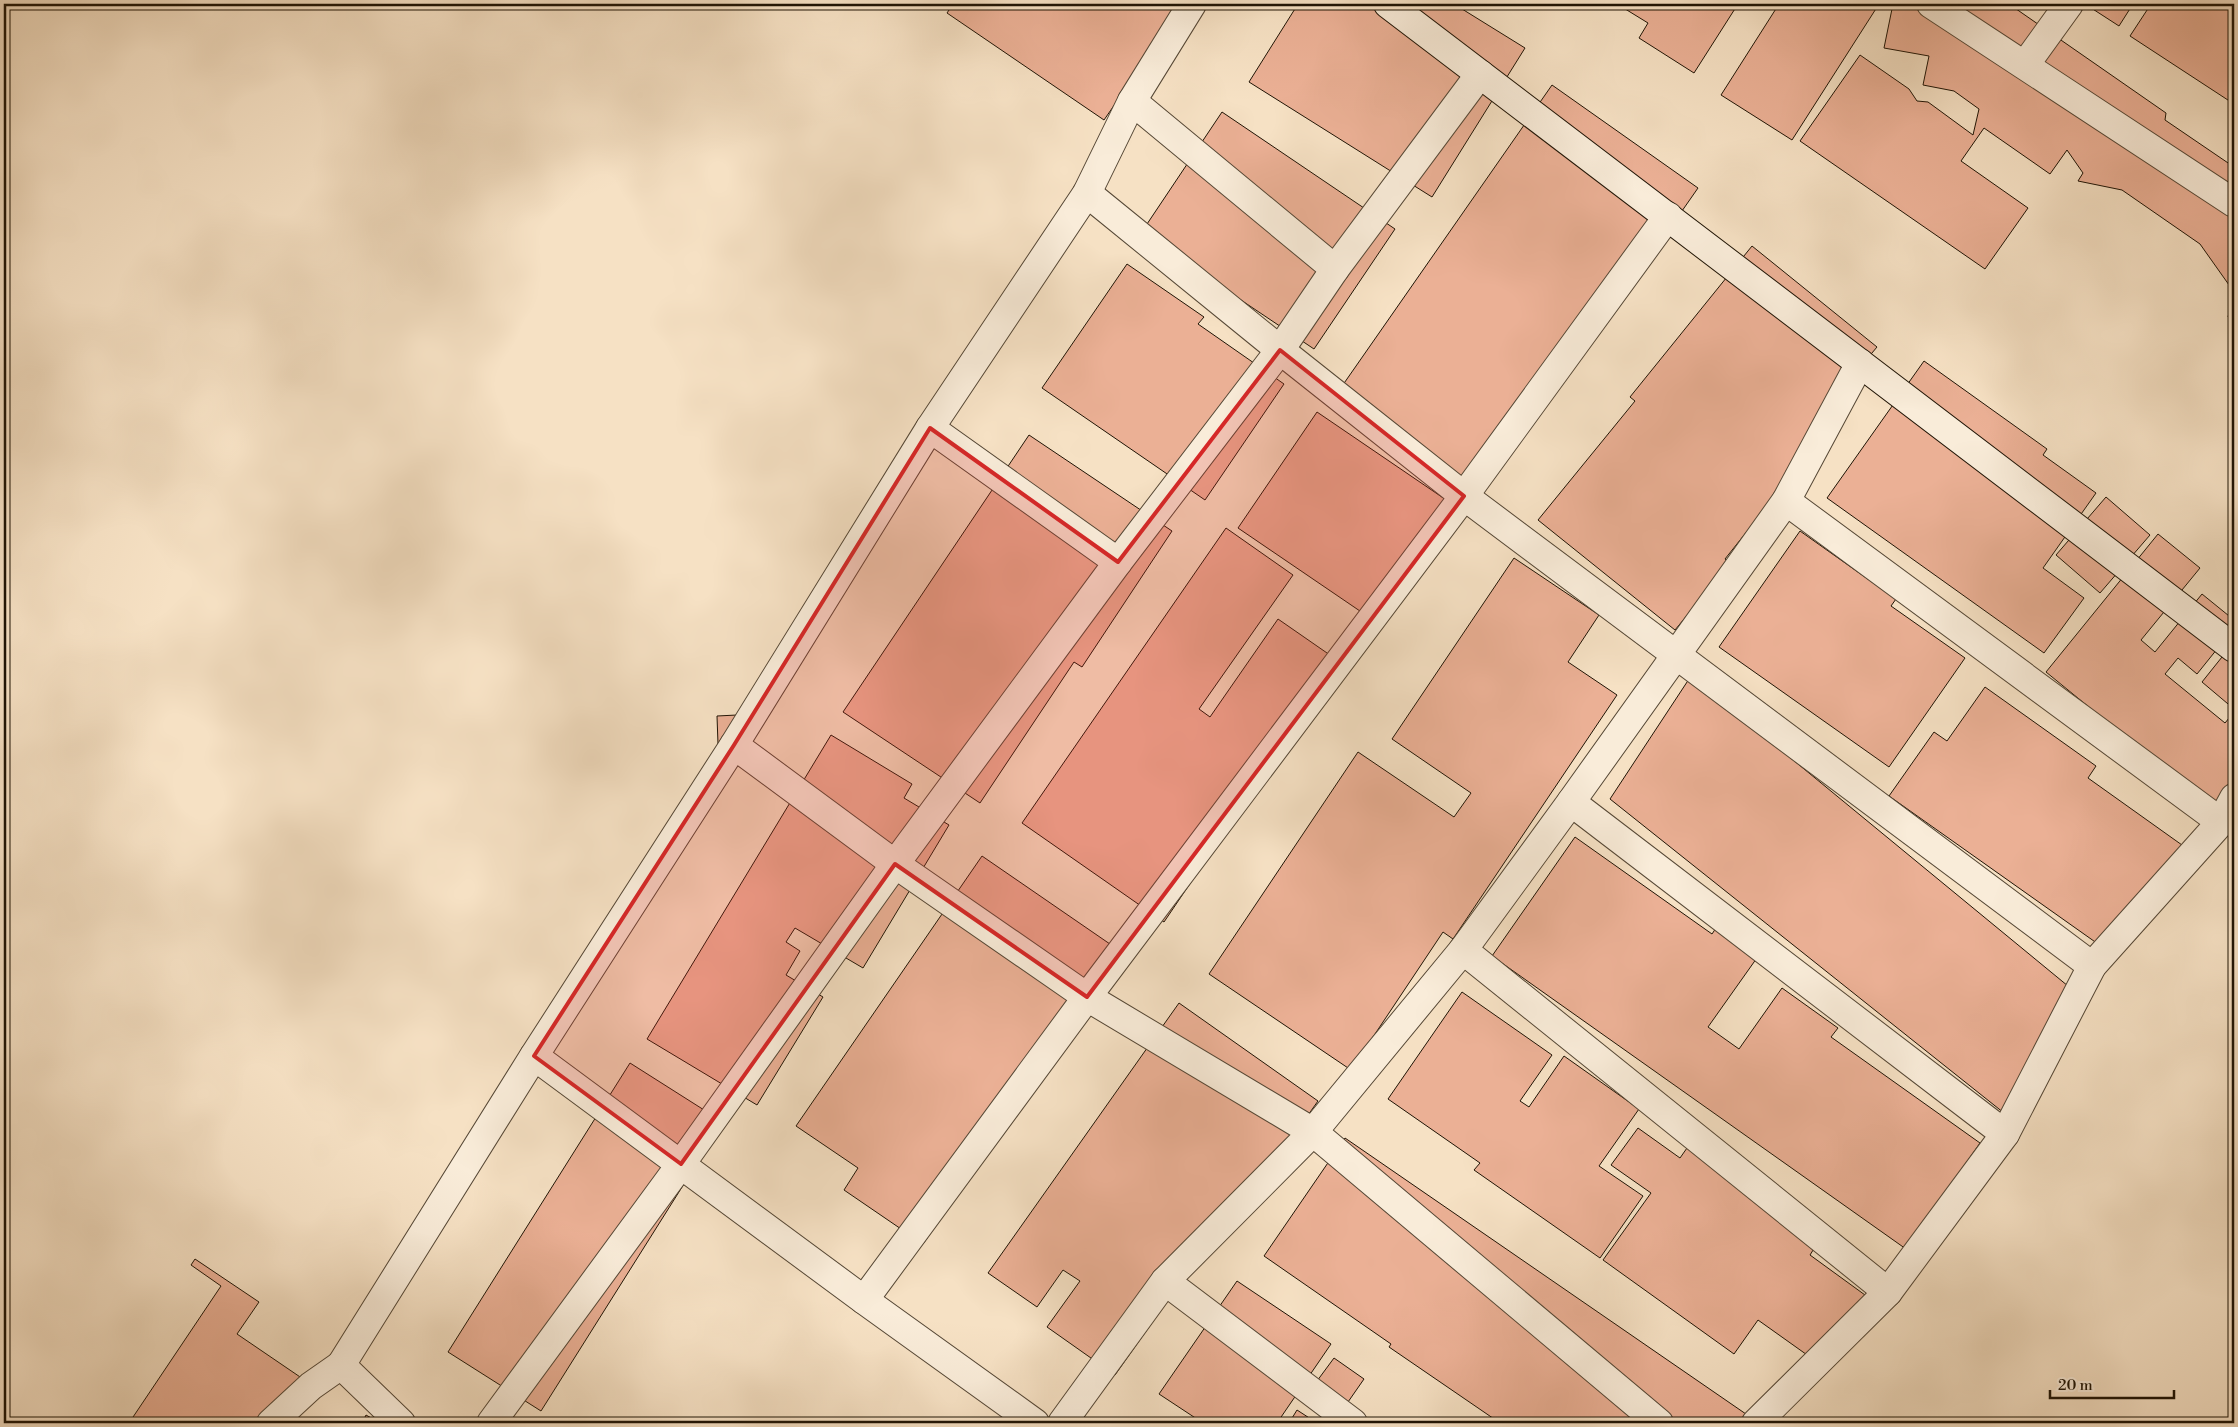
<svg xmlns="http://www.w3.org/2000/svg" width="2238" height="1427" font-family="'Libre Bodoni',serif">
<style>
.building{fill:#ebb095;stroke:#1f1405}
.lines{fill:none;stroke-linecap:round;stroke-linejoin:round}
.street-casing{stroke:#554735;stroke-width:30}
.secondary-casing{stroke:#1f1405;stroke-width:30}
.street{stroke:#f9ecd9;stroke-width:28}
.secondary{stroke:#f9ecd9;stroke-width:28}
.marked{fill:#d62828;fill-opacity:0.2;stroke:#d62828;stroke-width:4;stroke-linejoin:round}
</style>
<rect width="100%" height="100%" fill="#f6e1c4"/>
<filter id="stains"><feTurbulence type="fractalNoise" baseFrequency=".004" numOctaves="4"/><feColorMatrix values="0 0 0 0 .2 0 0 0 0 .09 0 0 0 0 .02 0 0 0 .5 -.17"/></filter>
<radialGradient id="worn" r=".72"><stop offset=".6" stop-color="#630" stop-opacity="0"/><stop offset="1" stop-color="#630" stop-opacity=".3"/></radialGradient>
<!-- building -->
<g class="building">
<path d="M953,4H1184L1104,120L947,13Z"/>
<path d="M1298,4H1454L1525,48L1432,197L1249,82Z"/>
<path d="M1624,4H1738L1694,73L1639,38L1648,23L1622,7Z"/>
<path d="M1779,4H1879L1792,140L1721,95Z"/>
<path d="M1893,4H2009L2166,113L2165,120L2234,167V321L2228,317L2234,292L2200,244L2122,190L2078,181L2083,173L2067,150L2050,174L1984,128L1961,161L2028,208L1985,269L1800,141L1860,55L1909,89L1917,101L1928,102L1973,135L1979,109L1954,91L1923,85L1929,56L1884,48Z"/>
<path d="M2085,4H2133L2119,26Z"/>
<path d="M2151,4H2234V104L2130,36Z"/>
<path d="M1552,85L1698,188L1585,350L1479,489L1340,389Z"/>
<path d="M1222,112L1395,229L1314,349L1141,233Z"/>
<path d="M1752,246L1877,347L1856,372L1862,376L1786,471L1791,476L1725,559L1730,563L1675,630L1538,520L1635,401L1630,397Z"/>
<path d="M1127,264L1204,317L1198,324L1284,384L1205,500L1042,388Z"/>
<path d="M1924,361L2047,449L2043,455L2096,493L2043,568L2084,598L2044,653L1827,498Z"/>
<path d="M1317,412L1458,508L1379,624L1238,528Z"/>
<path d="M1029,435L1172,531L1082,667L1074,662L980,803L843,712Z"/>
<path d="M2106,497L2150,535L2100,593L2056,555Z"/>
<path d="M1226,528L1293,575L1199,709L1210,717L1278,619L1340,662L1164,922L1022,823Z"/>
<path d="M1800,531L1896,599L1891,606L1965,658L1889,767L1719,647Z"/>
<path d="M2158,534L2200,568L2141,640L2155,652L2202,594L2234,620V628L2197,674L2178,658L2165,674L2225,723L2234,712V786L2215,810L2046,672Z"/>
<path d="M1514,558L1599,615L1568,662L1617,695L1453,939L1443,932L1351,1070L1209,974L1358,752L1454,817L1471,793L1392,739Z"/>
<path d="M2234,642V709L2202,682Z"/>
<path d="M1691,676L2085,1000L2004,1113L1610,799Z"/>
<path d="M1985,687L2096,766L2088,778L2189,850L2115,956L1889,796L1934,732L1947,741Z"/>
<path d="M737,715L718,744L717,716Z"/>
<path d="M831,735L912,784L904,798L949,825L863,968L795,928L786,942L800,951L786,975L823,997L757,1105L647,1039Z"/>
<path d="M1575,837L1712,934L1718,925L1759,955L1708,1027L1739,1049L1782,988L1838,1028L1831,1037L1980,1143L1906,1249L1492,956Z"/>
<path d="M982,856L1123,953L923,1244L844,1190L858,1168L796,1126Z"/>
<path d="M1462,992L1552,1055L1520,1101L1529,1107L1564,1056L1639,1109L1599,1166L1643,1196L1600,1258L1474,1170L1480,1163L1388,1099Z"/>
<path d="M1179,1003L1318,1101L1227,1229L1221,1225L1115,1375L1047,1327L1080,1281L1063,1270L1037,1307L988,1273Z"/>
<path d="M630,1063L723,1122L541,1411L448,1352Z"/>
<path d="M1638,1128L1680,1158L1687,1148L1775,1212L1772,1216L1815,1247L1810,1255L1865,1295L1817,1362L1758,1320L1734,1354L1603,1260L1651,1193L1611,1165Z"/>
<path d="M1345,1138L1759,1423H1500L1389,1347L1391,1344L1264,1256Z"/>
<path d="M195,1259L259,1302L237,1334L306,1381L277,1423H129L221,1286L191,1265Z"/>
<path d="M1237,1281L1331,1344L1277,1423H1203L1159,1394Z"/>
<path d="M1334,1358L1364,1379L1348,1402L1317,1381Z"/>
<path d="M1297,1410L1317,1423H1289Z"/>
<path d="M366,1415L380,1423H362Z"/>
</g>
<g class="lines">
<defs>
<g id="street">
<path d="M1931,4L2234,203"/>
<path d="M2025,65L2069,4"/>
<path d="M1132,101L1335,269"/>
<path d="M1087,193L1280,350L1464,496L2092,966"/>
<path d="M930,428L1118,562"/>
<path d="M1786,501L2221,822"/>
<path d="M734,745L895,864L1087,997L1313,1132L1659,1423"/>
<path d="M1571,802L2005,1134"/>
<path d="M1463,950L1888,1292"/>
<path d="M534,1056L864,1300L1035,1423"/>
<path d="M1165,1281L1353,1423"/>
<path d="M864,1300L1087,997L1464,496L1668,216"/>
<path d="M271,1423L311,1386L341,1365"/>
<path d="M401,1423L341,1365L534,1056L734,745L930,428L1087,193L1132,101L1192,4"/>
<path d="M491,1423L681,1164L895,864L1118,562L1280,350L1335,269L1480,74"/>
<path d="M1062,1423L1165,1281L1313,1132L1463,950L1571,802L1786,501L1860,363"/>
<path d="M1756,1423L1888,1292L2005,1134L2092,966L2221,822L2234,798"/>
</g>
<path id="secondary" d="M1388,4L2234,648"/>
</defs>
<!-- street casing -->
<use href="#street" class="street-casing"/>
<!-- secondary casing -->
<use href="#secondary" class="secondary-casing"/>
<!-- street -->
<use href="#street" class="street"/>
<!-- secondary -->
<use href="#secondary" class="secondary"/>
</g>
<!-- marked area -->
<path class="marked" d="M1280,350L1464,496L1087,997L895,864L681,1164L534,1056L734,745L930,428L1118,562Z"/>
<!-- margin -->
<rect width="2238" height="1427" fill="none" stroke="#f6e1c4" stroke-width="20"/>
<rect x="5" y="5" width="2228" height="1417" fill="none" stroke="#1f1405" stroke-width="2.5"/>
<rect x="10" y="10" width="2218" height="1407" fill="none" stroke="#1f1405"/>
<!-- scale -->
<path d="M2050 1390v8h124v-8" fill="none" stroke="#1f1405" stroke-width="2.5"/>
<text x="2058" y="1390" font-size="15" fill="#1f1405" stroke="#f9ecd9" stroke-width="4" paint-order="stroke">20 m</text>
<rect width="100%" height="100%" filter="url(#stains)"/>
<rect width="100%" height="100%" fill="url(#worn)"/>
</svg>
